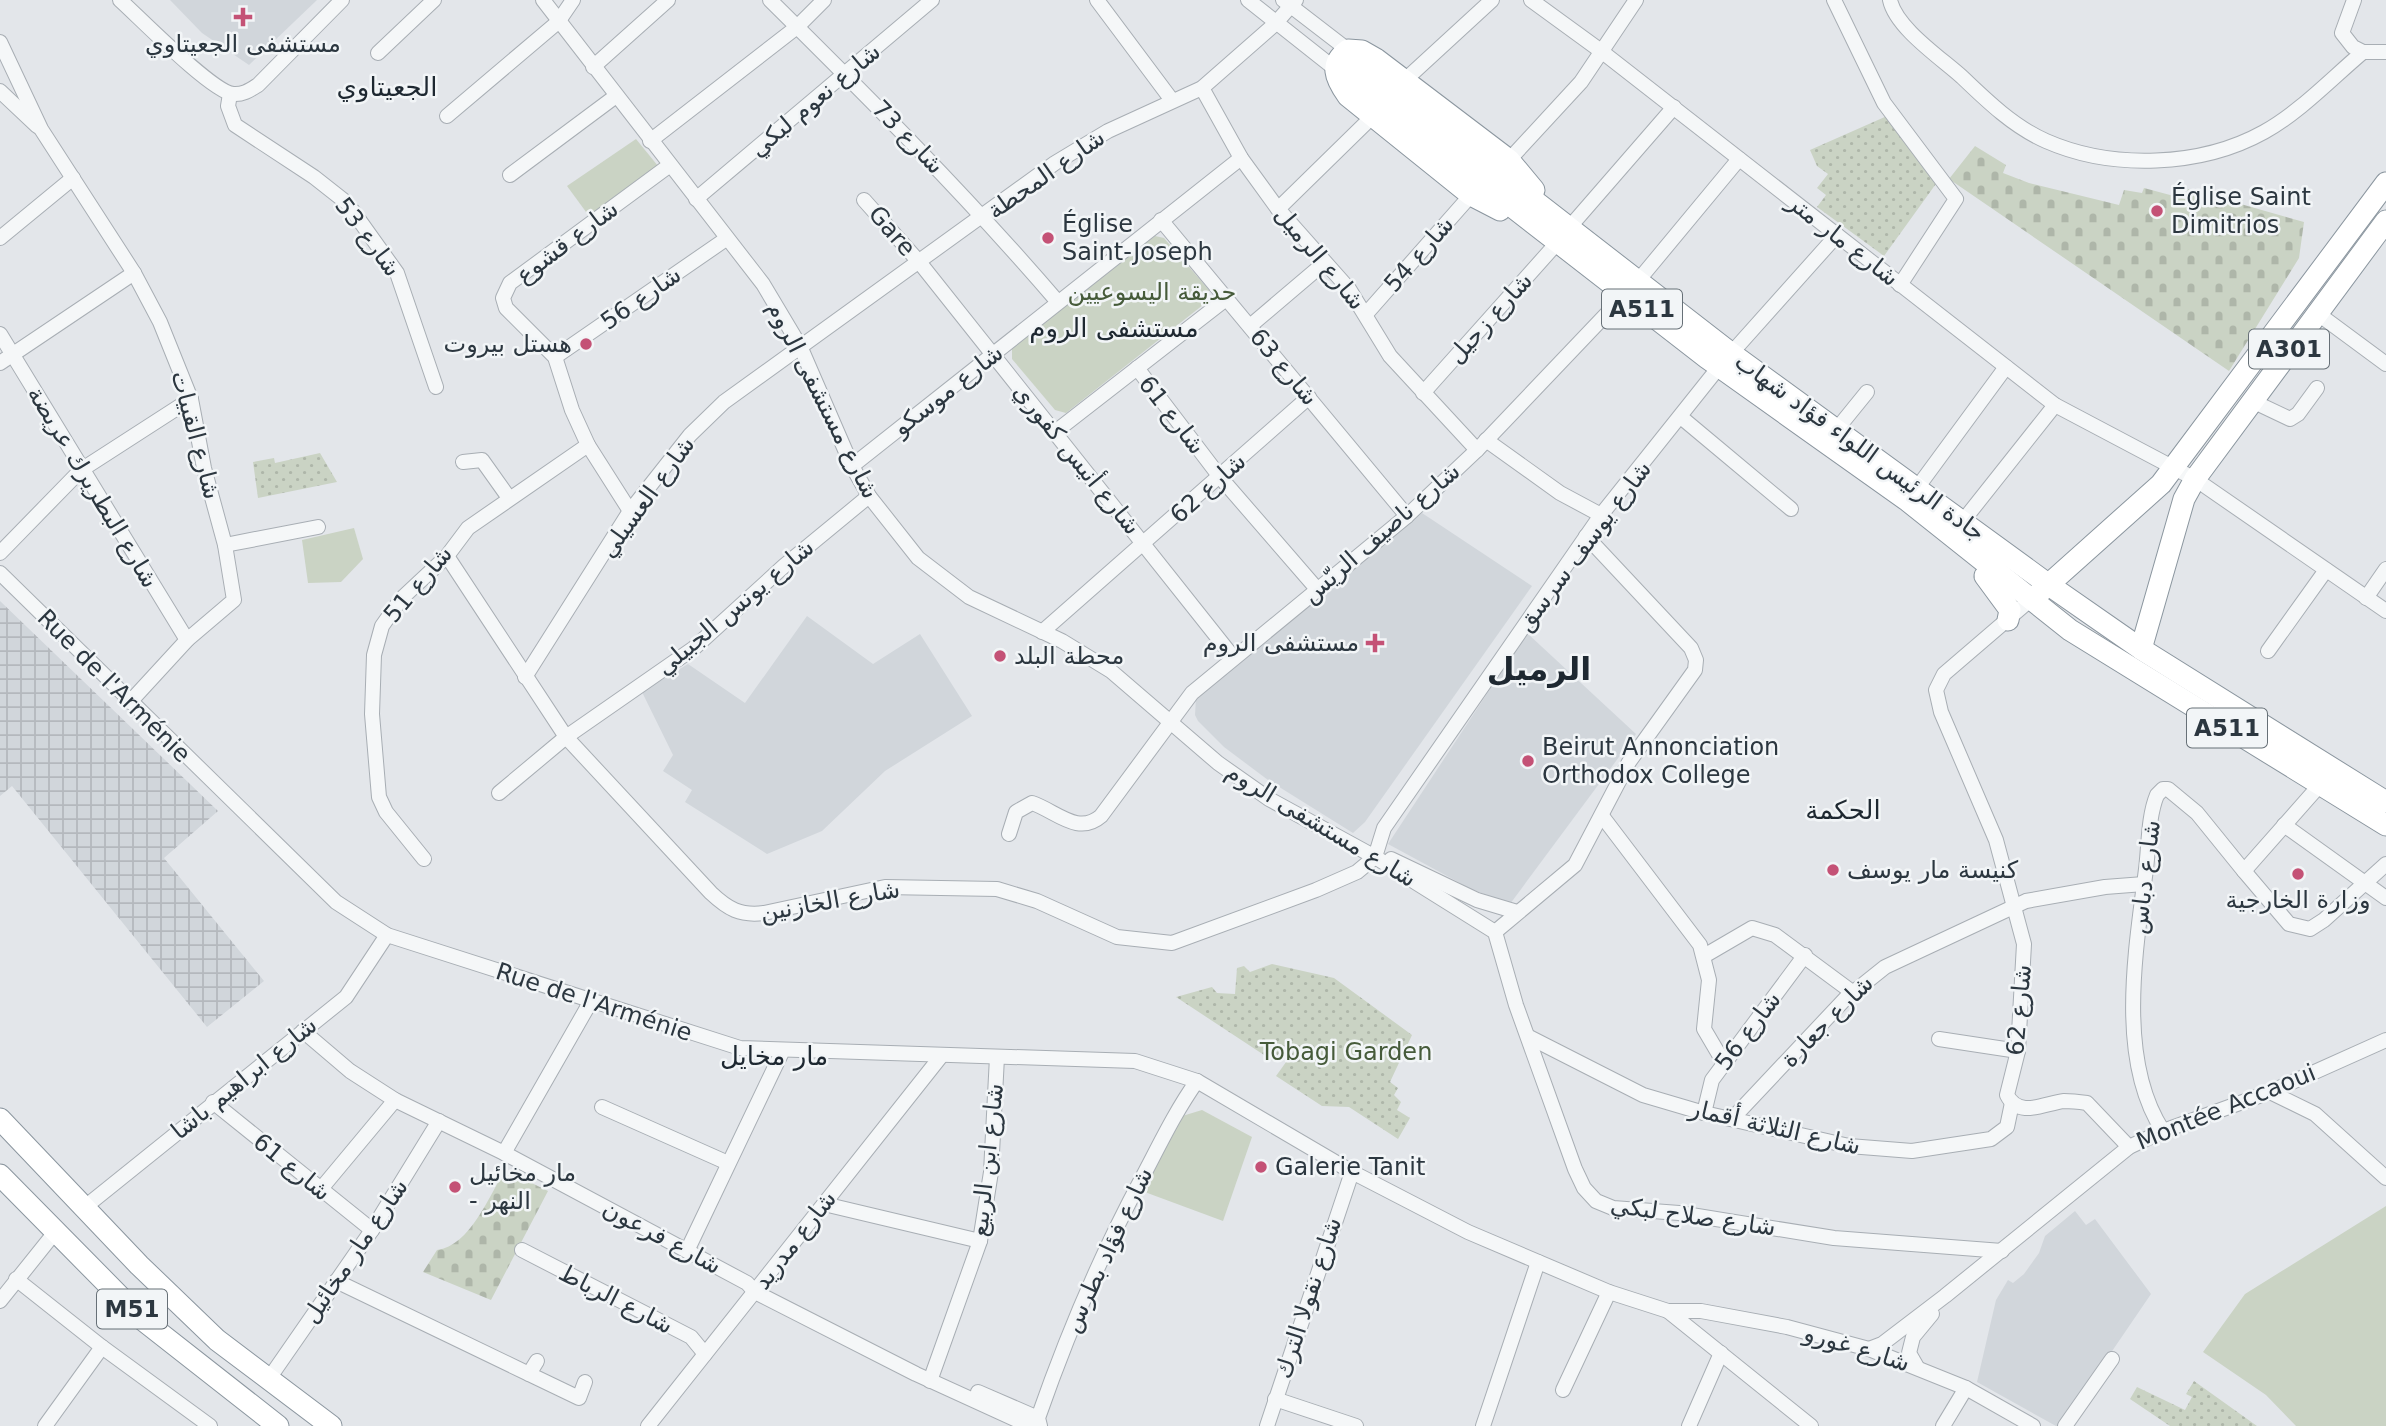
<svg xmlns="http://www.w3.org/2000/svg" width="2386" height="1426" font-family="'DejaVu Sans',Vazirmatn,sans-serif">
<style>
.built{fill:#d1d6db}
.industrial{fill:url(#industrial-grid)}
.grass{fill:url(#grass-dots)}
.cemetery{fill:url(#cemetery-stones)}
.park{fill:#cad3c4}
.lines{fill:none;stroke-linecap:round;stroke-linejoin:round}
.minor-casing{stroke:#a8aeb4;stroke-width:16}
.highway-casing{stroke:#8b969f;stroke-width:23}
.minor{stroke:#f5f7f8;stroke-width:14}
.highway{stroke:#fff;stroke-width:21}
.poi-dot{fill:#c45276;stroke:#f2f5f7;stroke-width:2.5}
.labels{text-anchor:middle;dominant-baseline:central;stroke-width:5;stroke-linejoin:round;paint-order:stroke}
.shield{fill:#f2f5f7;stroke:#677077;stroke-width:2}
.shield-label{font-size:23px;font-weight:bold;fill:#2c3740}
.poi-label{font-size:24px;fill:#2c3740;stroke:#f2f5f7;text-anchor:start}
.street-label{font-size:24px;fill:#2c3740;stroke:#f2f5f7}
.park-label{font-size:24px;fill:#465b3a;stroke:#f2f5f7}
.neighbourhood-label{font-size:26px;fill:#1e2831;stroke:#f2f5f7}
.district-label{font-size:32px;font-weight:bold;fill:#1e2831;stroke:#f2f5f7}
</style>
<defs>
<pattern id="industrial-grid" width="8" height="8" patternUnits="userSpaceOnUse" patternTransform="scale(1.75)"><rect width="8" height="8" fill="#d1d6db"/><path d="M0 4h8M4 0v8" fill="none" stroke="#b4b8bd"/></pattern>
<pattern id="grass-dots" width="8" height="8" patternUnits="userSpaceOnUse" patternTransform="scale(1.75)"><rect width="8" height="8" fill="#cad3c4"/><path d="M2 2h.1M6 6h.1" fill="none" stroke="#aeb6a9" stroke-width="1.8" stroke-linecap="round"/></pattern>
<pattern id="cemetery-stones" width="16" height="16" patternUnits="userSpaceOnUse" patternTransform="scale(1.75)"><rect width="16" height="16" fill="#cad3c4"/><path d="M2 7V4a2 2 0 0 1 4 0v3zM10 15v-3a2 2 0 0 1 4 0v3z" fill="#aeb6a9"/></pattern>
</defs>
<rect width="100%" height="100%" fill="#e3e6ea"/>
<!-- built -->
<g class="built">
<path d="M170,0H317L249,65L202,33Z"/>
<path d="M1422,513L1532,586L1365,822L1353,833L1268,780L1224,747L1198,721L1195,715L1196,698Z"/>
<path d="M807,616L873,664L920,634L972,716L885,771L822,831L767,854L685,802L692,790L663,771L673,755L642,692L688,664L745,703Z"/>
<path d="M1527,633L1636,734L1510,904L1471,889L1388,844Z"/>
<path d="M2075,1211L2086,1225L2095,1219L2151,1294L2061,1426H2056L1977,1382L1996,1300L2008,1280L2013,1283L2024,1274L2039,1253L2045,1236Z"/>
</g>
<!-- industrial -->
<path class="industrial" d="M0,601L218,811L164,858L264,981L207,1027L12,786L0,796Z"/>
<!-- grass -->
<g class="grass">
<path d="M1887,116L1938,181L1884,256L1817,207L1826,195L1817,188L1828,174L1817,166L1810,150Z"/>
<path d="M320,453L337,482L258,498L253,462L274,458L275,463Z"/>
<path d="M1272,964L1334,978L1412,1035L1390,1082L1398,1088L1394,1095L1401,1102L1397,1110L1410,1118L1398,1139L1349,1107L1322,1106L1276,1076L1294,1051L1285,1046L1273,1061L1176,997L1212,987L1217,993L1235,994L1237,968L1244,966L1250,972Z"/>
<path d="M2194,1381L2257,1426H2170L2130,1399L2137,1387L2185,1410L2192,1397L2186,1394Z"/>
</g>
<!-- cemetery -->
<g class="cemetery">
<path d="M1975,146L2006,165L2003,173L2029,183L2119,205L2124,190L2142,193L2144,188L2185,199L2188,189L2304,222L2299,258L2229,371L1949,179Z"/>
<path d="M505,1170L548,1191L491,1300L423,1272L437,1250C470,1246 489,1196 505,1170Z"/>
</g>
<!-- park -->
<g class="park">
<path d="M636,139L658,166L589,216L567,186Z"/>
<path d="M1155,236L1164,238L1209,290L1208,301L1066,413L1055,410L1012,359V348Z"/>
<path d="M354,528L363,559L341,582L308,583L302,540Z"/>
<path d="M1202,1110L1252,1137L1223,1221L1142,1191L1179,1117Z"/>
<path d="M2386,1206V1426H2296L2266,1395L2203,1352L2245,1294Z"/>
</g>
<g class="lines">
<defs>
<g id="minor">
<path d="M120,0C140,18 211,91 233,94C243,95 250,90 258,85L342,0"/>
<path d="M543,0L763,284L800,346L852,466L869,496L918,558L969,597L1062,641L1111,671L1218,763L1269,799L1375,857L1495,932L1516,1005L1575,1169L1584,1188L1596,1201L1613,1208L1679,1213L1834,1238L2002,1251"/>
<path d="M770,0C869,98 966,195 1057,301"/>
<path d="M1097,0L1171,99"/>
<path d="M1248,0L1334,68"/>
<path d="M1283,0L1348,50"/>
<path d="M1531,0L1601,51L2055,405L2195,479L2386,611"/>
<path d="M1834,0L1884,103L1956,199L1900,285"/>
<path d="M1890,0C1896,28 1941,58 1962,77C1987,101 2014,127 2046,141C2112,170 2201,167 2264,132C2300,112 2332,78 2363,52H2386"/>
<path d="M2354,0L2342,33L2353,47L2363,52"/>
<path d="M0,42L41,129L134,273L160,322L191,399L204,468L225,545L234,600L187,640L130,702"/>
<path d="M378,53L434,0"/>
<path d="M593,67L668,0"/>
<path d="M1405,80L1492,0"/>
<path d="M1202,88L1241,158L1278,209L1349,289L1390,356L1477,450"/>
<path d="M0,91L37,126"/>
<path d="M230,94L228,106L235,125L314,177L347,203L397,273L436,387"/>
<path d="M447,116L558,22L573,0"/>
<path d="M650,141L797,27L824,0"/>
<path d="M1509,160L1581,82L1636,0"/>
<path d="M510,175L616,96"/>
<path d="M696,199L932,0"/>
<path d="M864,200L920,263L1233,657"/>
<path d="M1278,209L1372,117"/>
<path d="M1161,220L1407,516"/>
<path d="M1568,229L1674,107"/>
<path d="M0,238L73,178"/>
<path d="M2317,313L2386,364"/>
<path d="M1366,314L1471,195"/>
<path d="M1250,326L1323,264"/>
<path d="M0,334L187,640"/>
<path d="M555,357L726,239"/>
<path d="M0,363L134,273"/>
<path d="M1137,368L1220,477L1317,589"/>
<path d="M1423,393L1557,243"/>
<path d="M2250,400L2290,419L2298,414L2317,388"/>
<path d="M1682,418L1791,509"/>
<path d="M1837,429L1867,392"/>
<path d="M1055,432L1226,299"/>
<path d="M1486,440L1560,493L1601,515"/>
<path d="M463,462L482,460L509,498"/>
<path d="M852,466L1241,158"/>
<path d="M1917,488L2006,367"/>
<path d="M630,511L588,445L572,410L555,357L506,308L503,298L510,283L670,165"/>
<path d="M1963,521L2055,405"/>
<path d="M225,545L318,527"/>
<path d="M0,553L81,470L191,399"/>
<path d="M447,556L566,737L711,893C728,909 740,916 764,913L885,887L997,889L1037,901L1117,937L1172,943L1316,890L1357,872L1375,857L1384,828L1601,515L1719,367L1837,235"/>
<path d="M0,573L336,902L387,935L740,1048L1135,1061L1197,1081L1352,1172L1468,1232L1609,1292L1668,1311H1701L1787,1327L1869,1349L1966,1388L2033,1426"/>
<path d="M2366,598L2386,569"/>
<path d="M2029,601L1944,674L1936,690L1941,712L1996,840L2024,944L2018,1051L2007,1095C2019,1119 2045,1103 2064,1101C2072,1101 2080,1102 2087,1103L2129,1147"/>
<path d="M1042,632L1309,397"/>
<path d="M2268,651L2326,570"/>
<path d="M525,677L630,511L690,435L724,402L1055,163L1108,131L1202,88L1275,24L1296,0"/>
<path d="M499,793L566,737L694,648L784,566L869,496"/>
<path d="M1602,816L1700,945L1709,980L1704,1029L1724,1063"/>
<path d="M2284,825L2386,898"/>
<path d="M1009,834L1016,812L1032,803C1056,811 1078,836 1101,816L1192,693L1407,516L1477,450L1637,282L1739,159"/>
<path d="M424,859L386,812L379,797L372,714L374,655L382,626L401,599L447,556L468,528L588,445"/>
<path d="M1391,859L1477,900L1517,912"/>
<path d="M2244,871L2289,924L2310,929L2324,920L2386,864"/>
<path d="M1495,932L1575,865L1629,762L1695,670L1696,660L1691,648L1586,536"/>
<path d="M1704,956L1752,928L1775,935L1852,992"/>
<path d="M303,1031L350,1071L395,1100L504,1153L747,1283L755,1292L916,1374L1030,1426"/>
<path d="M1529,1037L1643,1095L1704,1113L1849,1146L1912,1151L1991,1139L2007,1127L2012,1103"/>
<path d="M1939,1039L2018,1051"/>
<path d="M2270,1092L2315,1114L2386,1178"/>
<path d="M213,1102L372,1230"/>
<path d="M602,1107L728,1163"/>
<path d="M1704,1113L1712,1080L1805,955"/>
<path d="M1732,1119L1845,999L1885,967L2026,901L2105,887L2144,884"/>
<path d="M2163,1131C2116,1059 2136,949 2146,869C2149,845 2148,817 2157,795L2163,789H2168L2197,813L2244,871L2326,778"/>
<path d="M504,1153L591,1001"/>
<path d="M320,1190L395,1100"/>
<path d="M824,1204L980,1241"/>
<path d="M85,1207L346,997L387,935"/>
<path d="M522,1250L691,1337L705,1354"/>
<path d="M687,1251L783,1050"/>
<path d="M16,1279L102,1347L210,1426"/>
<path d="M336,1281L529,1374"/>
<path d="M0,1301L56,1231"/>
<path d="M1668,1311L1811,1426"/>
<path d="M1869,1349L1882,1344L1945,1296L2129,1147L2163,1131L2270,1092L2386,1040"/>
<path d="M537,1361L529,1374L579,1398L585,1382"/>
<path d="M1917,1367L1909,1353L1913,1337L1932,1314"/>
<path d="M268,1380L372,1230L439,1121"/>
<path d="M930,1381L980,1241L991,1172L997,1057"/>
<path d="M1563,1390L1609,1292"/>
<path d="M978,1392L1038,1418"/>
<path d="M1275,1399L1356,1426"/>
<path d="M45,1426L102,1347"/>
<path d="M648,1426L942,1055"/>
<path d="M1040,1426L1038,1418C1067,1335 1100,1256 1142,1178C1160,1144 1175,1112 1197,1081"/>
<path d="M1267,1426L1352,1172"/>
<path d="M1483,1426L1538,1262"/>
<path d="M1689,1426L1721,1353"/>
<path d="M1943,1426L1966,1388"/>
<path d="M2065,1426L2112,1359"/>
</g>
<g id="highway">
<path d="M1355,62L1732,354L2049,585L2141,649L2386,802"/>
<path d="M1344,76L1707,358L1908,501L2070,630L2386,825"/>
<path d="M1500,210L1471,195L1348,96C1335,78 1329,64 1348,50L1362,51L1376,59L1509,160L1534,190"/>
<path d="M1985,576L2010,610L2008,620"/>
<path d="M2038,594L2161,484L2386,183"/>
<path d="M2141,649L2184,499L2195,479L2386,221"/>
<path d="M0,1119L139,1265L217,1340L331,1426"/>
<path d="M0,1175L143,1320L278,1426"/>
</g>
</defs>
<!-- minor casing -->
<use href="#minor" class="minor-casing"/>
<!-- highway casing -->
<use href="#highway" class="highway-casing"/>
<!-- minor -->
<use href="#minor" class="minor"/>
<!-- highway -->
<use href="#highway" class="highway"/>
</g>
<!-- markers -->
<g class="poi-dot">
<path d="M239.5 6.5h7v7h7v7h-7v7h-7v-7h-7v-7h7z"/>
<circle cx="2157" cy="211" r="7"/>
<circle cx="1048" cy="238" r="7"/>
<circle cx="586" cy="344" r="7"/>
<path d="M1371.5 632.5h7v7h7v7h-7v7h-7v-7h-7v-7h7z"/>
<circle cx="1000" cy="656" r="7"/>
<circle cx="1528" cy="761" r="7"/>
<circle cx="1833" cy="870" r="7"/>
<circle cx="2298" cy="874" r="7"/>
<circle cx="1261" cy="1167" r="7"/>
<circle cx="455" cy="1187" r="7"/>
</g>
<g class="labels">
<!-- shield labels -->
<g class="shield">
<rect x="1602" y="289.5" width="80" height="39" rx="5"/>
<rect x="2249" y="329.5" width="80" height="39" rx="5"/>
<rect x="2187" y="708.5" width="80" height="39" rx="5"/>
<rect x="97" y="1289.5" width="70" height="39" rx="5"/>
</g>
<g class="shield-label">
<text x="1642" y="309">A511</text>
<text x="2289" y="349">A301</text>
<text x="2227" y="728">A511</text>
<text x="132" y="1309">M51</text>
</g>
<!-- poi labels -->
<g class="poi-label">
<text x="243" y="44" text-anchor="middle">مستشفى الجعيتاوي</text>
<text x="2171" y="197">Église Saint<tspan x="2171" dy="28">Dimitrios</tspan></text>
<text x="1062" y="224">Église<tspan x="1062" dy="28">Saint-Joseph</tspan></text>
<text x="572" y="344" text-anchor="end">هستل بيروت</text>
<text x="1359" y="643" text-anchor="end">مستشفى الروم</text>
<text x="1014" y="656">محطة البلد</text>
<text x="1542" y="747">Beirut Annonciation<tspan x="1542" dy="28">Orthodox College</tspan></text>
<text x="1847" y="870">كنيسة مار يوسف</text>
<text x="2298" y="900" text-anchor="middle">وزارة الخارجية</text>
<text x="1275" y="1167">Galerie Tanit</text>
<text x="469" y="1173">مار مخائيل<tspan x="469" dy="28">- النهر</tspan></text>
</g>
<!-- street labels -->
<g class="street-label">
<text transform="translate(815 100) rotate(-40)">شارع نعوم لبكي</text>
<text transform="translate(908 137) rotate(46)">شارع 73</text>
<text transform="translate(1046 174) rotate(-35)">شارع المحطة</text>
<text transform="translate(892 231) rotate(49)">Gare</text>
<text transform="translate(368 237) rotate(53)">شارع 53</text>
<text transform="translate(1843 240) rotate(38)">شارع مار متر</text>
<text transform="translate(567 242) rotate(-37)">شارع قشوع</text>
<text transform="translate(1419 254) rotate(-49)">شارع 54</text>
<text transform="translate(1320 258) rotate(50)">شارع الرميل</text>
<text transform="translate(641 298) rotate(-35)">شارع 56</text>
<text transform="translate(1490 318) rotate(-48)">شارع زحيل</text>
<text transform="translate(1284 367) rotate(50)">شارع 63</text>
<text transform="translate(948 390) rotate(-38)">شارع موسكو</text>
<text transform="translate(823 400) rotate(63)">شارع مستشفى الروم</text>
<text transform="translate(1172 415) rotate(52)">شارع 61</text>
<text transform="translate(196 435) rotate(75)">شارع القبيات</text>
<text transform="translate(1860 447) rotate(36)">جادة الرئيس اللواء فؤاد شهاب</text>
<text transform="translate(1077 459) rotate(51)">شارع أنيس كفوري</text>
<text transform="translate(93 487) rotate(59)">شارع البطريرك عريضة</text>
<text transform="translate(1208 488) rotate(-42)">شارع 62</text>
<text transform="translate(647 497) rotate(-54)">شارع العسيلي</text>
<text transform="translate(1381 533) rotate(-41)">شارع ناصيف الريّس</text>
<text transform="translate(1584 546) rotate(-53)">شارع يوسف سرسق</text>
<text transform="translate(418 584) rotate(-50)">شارع 51</text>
<text transform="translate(735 607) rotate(-40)">شارع يونس الجبيلي</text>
<text transform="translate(114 686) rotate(45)">Rue de l'Arménie</text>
<text transform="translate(1321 825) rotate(31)">شارع مستشفى الروم</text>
<text transform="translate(2145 877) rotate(-83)">شارع دباس</text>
<text transform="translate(830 901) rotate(-10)">شارع الخازنين</text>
<text transform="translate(594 1002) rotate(18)">Rue de l'Arménie</text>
<text transform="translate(2019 1010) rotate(-85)">شارع 62</text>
<text transform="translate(1827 1021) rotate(-45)">شارع جعارة</text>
<text transform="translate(1748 1031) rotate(-53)">شارع 56</text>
<text transform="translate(244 1078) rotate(-39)">شارع ابراهيم باشا</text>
<text transform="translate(2226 1107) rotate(-22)">Montée Accaoui</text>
<text transform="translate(1775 1127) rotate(13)">شارع الثلاثة أقمار</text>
<text transform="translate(987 1160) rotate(-84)">شارع ابن الربيع</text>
<text transform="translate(292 1167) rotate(39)">شارع 61</text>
<text transform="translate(1693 1216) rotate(8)">شارع صلاح لبكي</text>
<text transform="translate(662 1237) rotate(28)">شارع فرعون</text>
<text transform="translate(795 1240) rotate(-52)">شارع مدريد</text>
<text transform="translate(1108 1250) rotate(-65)">شارع فؤاد بطرس</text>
<text transform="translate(355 1251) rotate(-56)">شارع مار مخائيل</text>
<text transform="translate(1308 1298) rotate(-72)">شارع نقولا الترك</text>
<text transform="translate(616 1299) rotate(27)">شارع الرباط</text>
<text transform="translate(1857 1348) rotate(17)">شارع غورو</text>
</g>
<!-- park labels -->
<g class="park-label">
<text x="1152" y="292">حديقة اليسوعيين</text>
<text x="1346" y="1052">Tobagi Garden</text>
</g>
<!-- neighbourhood labels -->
<g class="neighbourhood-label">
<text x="387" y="87">الجعيتاوي</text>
<text x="1114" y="328">مستشفى الروم</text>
<text x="1843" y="810">الحكمة</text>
<text x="774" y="1056">مار مخايل</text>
</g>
<!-- district labels -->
<g class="district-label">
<text x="1539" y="669">الرميل</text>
</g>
</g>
</svg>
